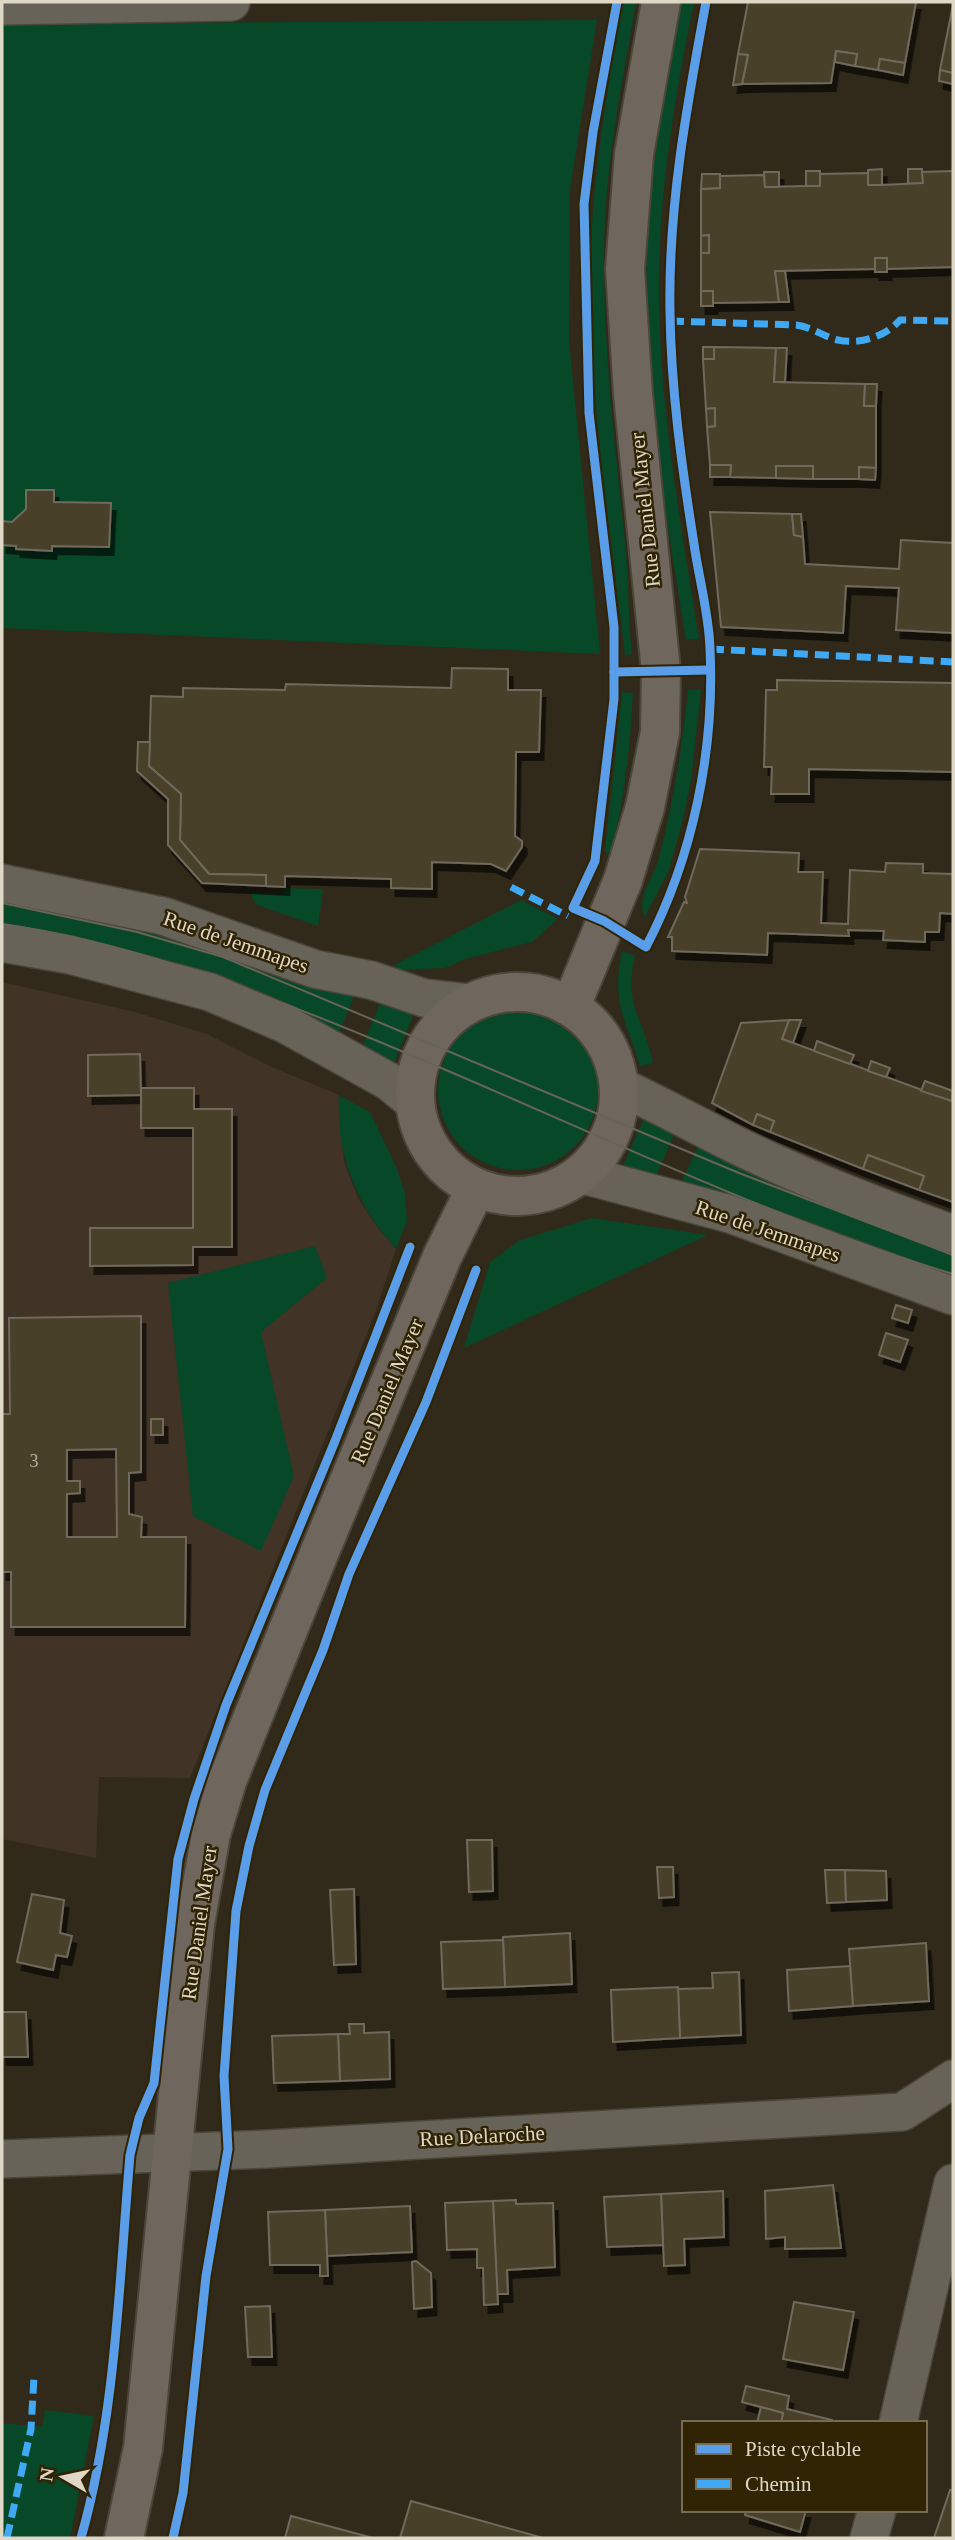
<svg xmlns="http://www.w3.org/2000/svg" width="955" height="2540" font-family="Georgia,serif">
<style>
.education{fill:#413326}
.green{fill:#074828}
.building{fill:#483f2a;stroke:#6f695b;stroke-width:2;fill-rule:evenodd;filter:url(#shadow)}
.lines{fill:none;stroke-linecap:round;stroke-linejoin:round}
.minor-casing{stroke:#4c463a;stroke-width:40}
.secondary-casing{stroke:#4c463a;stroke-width:42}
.minor{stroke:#686358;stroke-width:37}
.secondary{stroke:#6f675d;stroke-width:38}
.tram{stroke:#686458;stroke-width:2}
.quiet{stroke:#3fa9f5;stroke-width:7;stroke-dasharray:14 7;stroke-linecap:butt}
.cycleway-casing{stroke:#302405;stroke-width:13}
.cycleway{stroke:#5a9eea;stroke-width:9}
.labels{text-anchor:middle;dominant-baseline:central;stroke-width:5;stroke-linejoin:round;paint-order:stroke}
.number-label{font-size:18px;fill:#b9b2a0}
.street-label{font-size:21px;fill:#dfd8c7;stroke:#302405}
</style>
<defs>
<filter id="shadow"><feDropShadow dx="4.5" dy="8" stdDeviation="0" flood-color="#0009"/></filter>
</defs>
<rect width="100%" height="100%" fill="#312a1a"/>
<!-- education -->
<path class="education" d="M2,982L135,1012L207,1034L272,1067L339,1095L344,1162L358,1198L377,1227L396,1249L375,1313L190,1778L99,1777L96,1858L2,1839Z"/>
<!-- green -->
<g class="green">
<path d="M624,2H636C624,73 609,145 605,218C600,331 615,441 626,553C629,587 628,621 632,654L625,655C612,540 593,423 590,307C588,204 604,102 624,2Z"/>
<path d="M681,2H694C674,101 657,200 659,302C661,415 681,527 699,639L686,640C668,528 648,416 646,302C645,200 661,101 681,2Z"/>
<path d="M597,20L570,189L569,341L600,654L2,628V24Z"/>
<path d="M688,690H701L691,781L682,823L669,870L645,917C635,900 653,878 658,861C673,805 682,748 688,690Z"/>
<path d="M622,692L633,693C630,747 625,798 611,851L607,854L605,850Z"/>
<path d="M284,888L323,889L318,926L257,905L252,898V892L283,894Z"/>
<path d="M2,893L97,912L357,989L335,1043L2,932Z"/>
<path d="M521,900L558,919L532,942L465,959L445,968L400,970L394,965Z"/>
<path d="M622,951L635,956C623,1005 644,1019 653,1063L640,1066C626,1019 611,1004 622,951Z"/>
<path d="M382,998L414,1013L394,1063L390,1065L361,1050Z"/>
<circle cx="518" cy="1090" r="80"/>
<path d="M339,1095L370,1112L397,1169L405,1194L407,1221L396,1249C356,1204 336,1156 339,1095Z"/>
<path d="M647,1112L678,1125L654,1181L623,1166Z"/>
<path d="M702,1137L953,1242V1286L678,1190Z"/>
<path d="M592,1218L708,1235L464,1348L490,1262L520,1240Z"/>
<path d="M315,1246L327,1278L261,1332L294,1476L261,1551L193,1516L168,1283Z"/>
<path d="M45,2410L94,2416L70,2538H2V2423L42,2427Z"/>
</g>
<!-- building -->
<g class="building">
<path d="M748,2H916L905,63L880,59L878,70L855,66L857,54L836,51L831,83L742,84L748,55L738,54Z"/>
<path d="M953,5V73L940,70Z"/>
<path d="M836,51L857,54L855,66L835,62Z"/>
<path d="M738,54L748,55L742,84L733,85Z"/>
<path d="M880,59L905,63L903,75L878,70Z"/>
<path d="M940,70L953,73V84L939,81Z"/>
<path d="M882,169V185H868V170Z"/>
<path d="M908,169H922L923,183L908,184Z"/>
<rect x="806" y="171" width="14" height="15"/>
<path d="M953,171V267L887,269V258H875V269L775,271L779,302L713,303V291H701V253H709V235L701,236V189L720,188V176L764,175L765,187L806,186H820V174L868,173V185H882L923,183L922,172Z"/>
<path d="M764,172H779V187H765Z"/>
<path d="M702,174H720V188L701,189Z"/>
<path d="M709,235V253H701V236Z"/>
<rect x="875" y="258" width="12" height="14"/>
<path d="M775,271H785L789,302H779Z"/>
<rect x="701" y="291" width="12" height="15"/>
<rect x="703" y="347" width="11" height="12"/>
<path d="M714,347L776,348L774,382L865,384L864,406H876V468L859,467V479H813V466H776V478L730,477L731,465H710L707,427L715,426V408L706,409L703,359H714Z"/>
<path d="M776,348H787L785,382H774Z"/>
<path d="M865,384H877L876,406H864Z"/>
<path d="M715,408V426L707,427L706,409Z"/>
<path d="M710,465H731L730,477H710Z"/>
<path d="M776,466H813V479L776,478Z"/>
<path d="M859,467L876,468L875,480L859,479Z"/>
<path d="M26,490H54V502L111,503L109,547L52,546V551L16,549V546L2,545V521L12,522L26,509Z"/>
<path d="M710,512L792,514L794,535L803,537L805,564L899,569L901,540L953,543V633L896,630L899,588L846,586L843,633L721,627Z"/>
<path d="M792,514H801L803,537L794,535Z"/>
<path d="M452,668L508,669V690H541L539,752H516L515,836L522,841V847L506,871L491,864L432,862V889L391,888V879L285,876V887L266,886V875L209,874L180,840L181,794L149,766L151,696L183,697V688L285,690L286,684L451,688Z"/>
<path d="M777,680L953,683V772L809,769V794H771L772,767H764L766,690H777Z"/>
<path d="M138,742H150L149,766L181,794L180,840L209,874L266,875V886L202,883L168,845V799L137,771Z"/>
<path d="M700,849L799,853L798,872H823L821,923L848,924L850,870L885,872L886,863L923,864V873L953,874V914L940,913L939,932H925V942L883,940L884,931L848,930L849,936L768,933L767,955L672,951V937H668L684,902L687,903L685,897Z"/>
<path d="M789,1020H801L793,1043L782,1039Z"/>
<path d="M789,1020L782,1039L952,1101L953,1096V1202L919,1190L924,1176L868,1155L863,1169L770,1132L774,1121L757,1114L753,1125L712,1103L741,1023Z"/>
<path d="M817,1041L854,1055L850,1064L814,1051Z"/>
<path d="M140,1054L141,1095L88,1096V1055Z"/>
<path d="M871,1061L890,1068L886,1077L868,1071Z"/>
<path d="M925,1081L953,1091L952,1101L921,1091Z"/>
<path d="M141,1088H194V1109H232V1247H193V1265L90,1266V1228H193V1128H141Z"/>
<path d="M757,1114L774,1121L770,1132L753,1125Z"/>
<path d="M868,1155L924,1176L919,1190L863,1169Z"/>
<path d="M896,1305L912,1310L908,1323L892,1318Z"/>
<path d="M141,1316V1472L129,1473V1514L142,1517L141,1537H186L185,1627H11V1572H2V1414H10L9,1318ZM116,1449L117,1537H67V1494L80,1493V1481H67V1450Z"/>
<path d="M886,1333L908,1340L900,1362L879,1355Z"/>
<rect x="151" y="1419" width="12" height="16"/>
<path d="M467,1840H492L493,1891L469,1892Z"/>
<path d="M657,1867H673L674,1897L659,1898Z"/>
<path d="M825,1870H845L846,1902L827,1903Z"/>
<path d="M845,1870L886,1871L887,1900L846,1902Z"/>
<path d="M354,1889L356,1964L334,1965L330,1890Z"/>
<path d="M32,1894L64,1900L60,1933L72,1936L67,1957L56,1955L53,1970L17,1962Z"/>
<path d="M570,1933L572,1984L505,1987L503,1937Z"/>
<path d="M503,1940L505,1987L443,1989L441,1942Z"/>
<path d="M926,1943L929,2001L853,2006L849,1949Z"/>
<path d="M850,1966L853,2006L789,2011L787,1970Z"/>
<path d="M739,1972L741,2035L680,2038L678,1989L713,1988L712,1973Z"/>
<path d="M678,1987L680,2038L613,2042L611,1990Z"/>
<path d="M2,2012H26L28,2057H2Z"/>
<path d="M349,2024H364V2033L389,2032L390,2079L340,2081L338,2034H350Z"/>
<path d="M338,2034L340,2081L274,2083L272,2036Z"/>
<path d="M833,2185L841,2248L785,2249V2237L766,2239L765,2191Z"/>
<path d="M723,2191L724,2237L684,2239L685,2265L664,2266L661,2194Z"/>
<path d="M661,2194L663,2245L607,2247L604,2197Z"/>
<path d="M516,2200V2204L553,2203L555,2267L507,2270L508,2294H497L493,2201Z"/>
<path d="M493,2201L498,2304L484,2305L483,2268H477V2249L447,2250L445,2203Z"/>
<path d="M410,2206L412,2252L327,2256L325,2210Z"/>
<path d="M325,2210L328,2276H320V2265H270L268,2212Z"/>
<path d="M416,2261L431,2273L432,2307L414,2309L412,2262Z"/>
<path d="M794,2302L854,2312L843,2370L783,2359Z"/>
<path d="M270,2306L272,2357H248L245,2307Z"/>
<path d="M746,2386L789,2396L787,2409L832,2420V2423H781L783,2413L742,2402Z"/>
<path d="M761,2407L783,2413L781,2423H757Z"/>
<path d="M950,2490L953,2491V2538H934Z"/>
<path d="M411,2501L543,2538H400Z"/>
<path d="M746,2510H806L800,2532L745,2515Z"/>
<path d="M291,2516L373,2538H285Z"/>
</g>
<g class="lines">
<defs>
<g id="minor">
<path d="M2,6L231,2"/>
<path d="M2,883L163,916L315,969L371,980L424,998L469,1003"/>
<path d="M2,943L70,955L210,992L285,1024L388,1081L415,1103"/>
<path d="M619,1086C658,1104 696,1125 734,1144C805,1179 879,1207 953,1234"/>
<path d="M580,1174L730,1214L953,1296"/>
<path d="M2,2159L267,2149L902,2112L953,2079"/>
<path d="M898,2423L953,2183"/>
<path d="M869,2538L877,2510"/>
</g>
<g id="secondary">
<circle cx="517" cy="1094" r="102"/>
<path d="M571,1006L623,880L645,807L660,732L661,671L633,394L625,269L634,154L661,2"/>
<path d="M124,2538L143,2448L195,1924L211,1834L227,1781L318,1556L442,1257L476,1188"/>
</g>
</defs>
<!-- minor casing -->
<use href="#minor" class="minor-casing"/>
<!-- secondary casing -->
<use href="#secondary" class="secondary-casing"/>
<!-- minor -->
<use href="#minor" class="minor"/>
<!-- secondary -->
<use href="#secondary" class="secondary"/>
<!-- tram -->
<g class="tram">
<path d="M2,903L137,932L223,957L739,1173L953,1255"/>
<path d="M2,924C130,942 251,989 370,1038C563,1117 753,1213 953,1274"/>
</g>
<!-- quiet -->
<g class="quiet">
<path d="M670,321L796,325C812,327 824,337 838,340C861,345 886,336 900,320L953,321"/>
<path d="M710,649L953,662"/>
<path d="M511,887L568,916"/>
<path d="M7,2538L31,2429L34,2377"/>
</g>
<defs>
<g id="cycleway">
<path d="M617,2L593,132L584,204L589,413L614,627V699L595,861L573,908L604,921L646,947C693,857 715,750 710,649C709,614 699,579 694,544C682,468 671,390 670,312C668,207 687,105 706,2"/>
<path d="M614,672L709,670"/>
<path d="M81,2538C116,2414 119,2283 130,2155L139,2118L154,2083L178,1859L194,1799L226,1705L335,1441L410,1247"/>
<path d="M173,2538L183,2493L206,2276L228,2149L224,2076L236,1911L249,1846L265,1790L323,1650L349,1574L426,1402L476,1270"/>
</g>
</defs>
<!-- cycleway casing -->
<use href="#cycleway" class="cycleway-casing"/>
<!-- cycleway -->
<use href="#cycleway" class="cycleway"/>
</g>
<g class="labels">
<!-- number labels -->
<g class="number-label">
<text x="34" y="1461">3</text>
</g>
<!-- street labels -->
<g class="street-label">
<text transform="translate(645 510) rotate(-96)">Rue Daniel Mayer</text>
<text transform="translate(236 942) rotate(19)">Rue de Jemmapes</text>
<text transform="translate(768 1231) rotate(19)">Rue de Jemmapes</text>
<text transform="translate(387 1391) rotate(-67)">Rue Daniel Mayer</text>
<text transform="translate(199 1923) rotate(-82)">Rue Daniel Mayer</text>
<text transform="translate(482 2136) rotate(-3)">Rue Delaroche</text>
</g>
</g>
<!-- border -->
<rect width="955" height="2540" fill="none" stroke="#dfd8c7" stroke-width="7"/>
<!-- legend -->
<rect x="682" y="2421" width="245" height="91" fill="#302405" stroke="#766c53" stroke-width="2"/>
<rect x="696" y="2444" width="35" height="10" fill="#5a9eea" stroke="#766c53" stroke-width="2"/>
<text x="745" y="2456" font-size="21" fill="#dfd8c7">Piste cyclable</text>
<rect x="696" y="2479" width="35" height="10" fill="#3fa9f5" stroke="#766c53" stroke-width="2"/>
<text x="745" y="2491" font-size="21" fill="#dfd8c7">Chemin</text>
<!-- north arrow -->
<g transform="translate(63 2477) rotate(279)" stroke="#302405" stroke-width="5" paint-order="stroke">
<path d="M0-5L12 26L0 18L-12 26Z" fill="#dfd8c7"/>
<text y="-10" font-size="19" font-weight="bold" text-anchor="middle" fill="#dfd8c7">N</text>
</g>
</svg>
